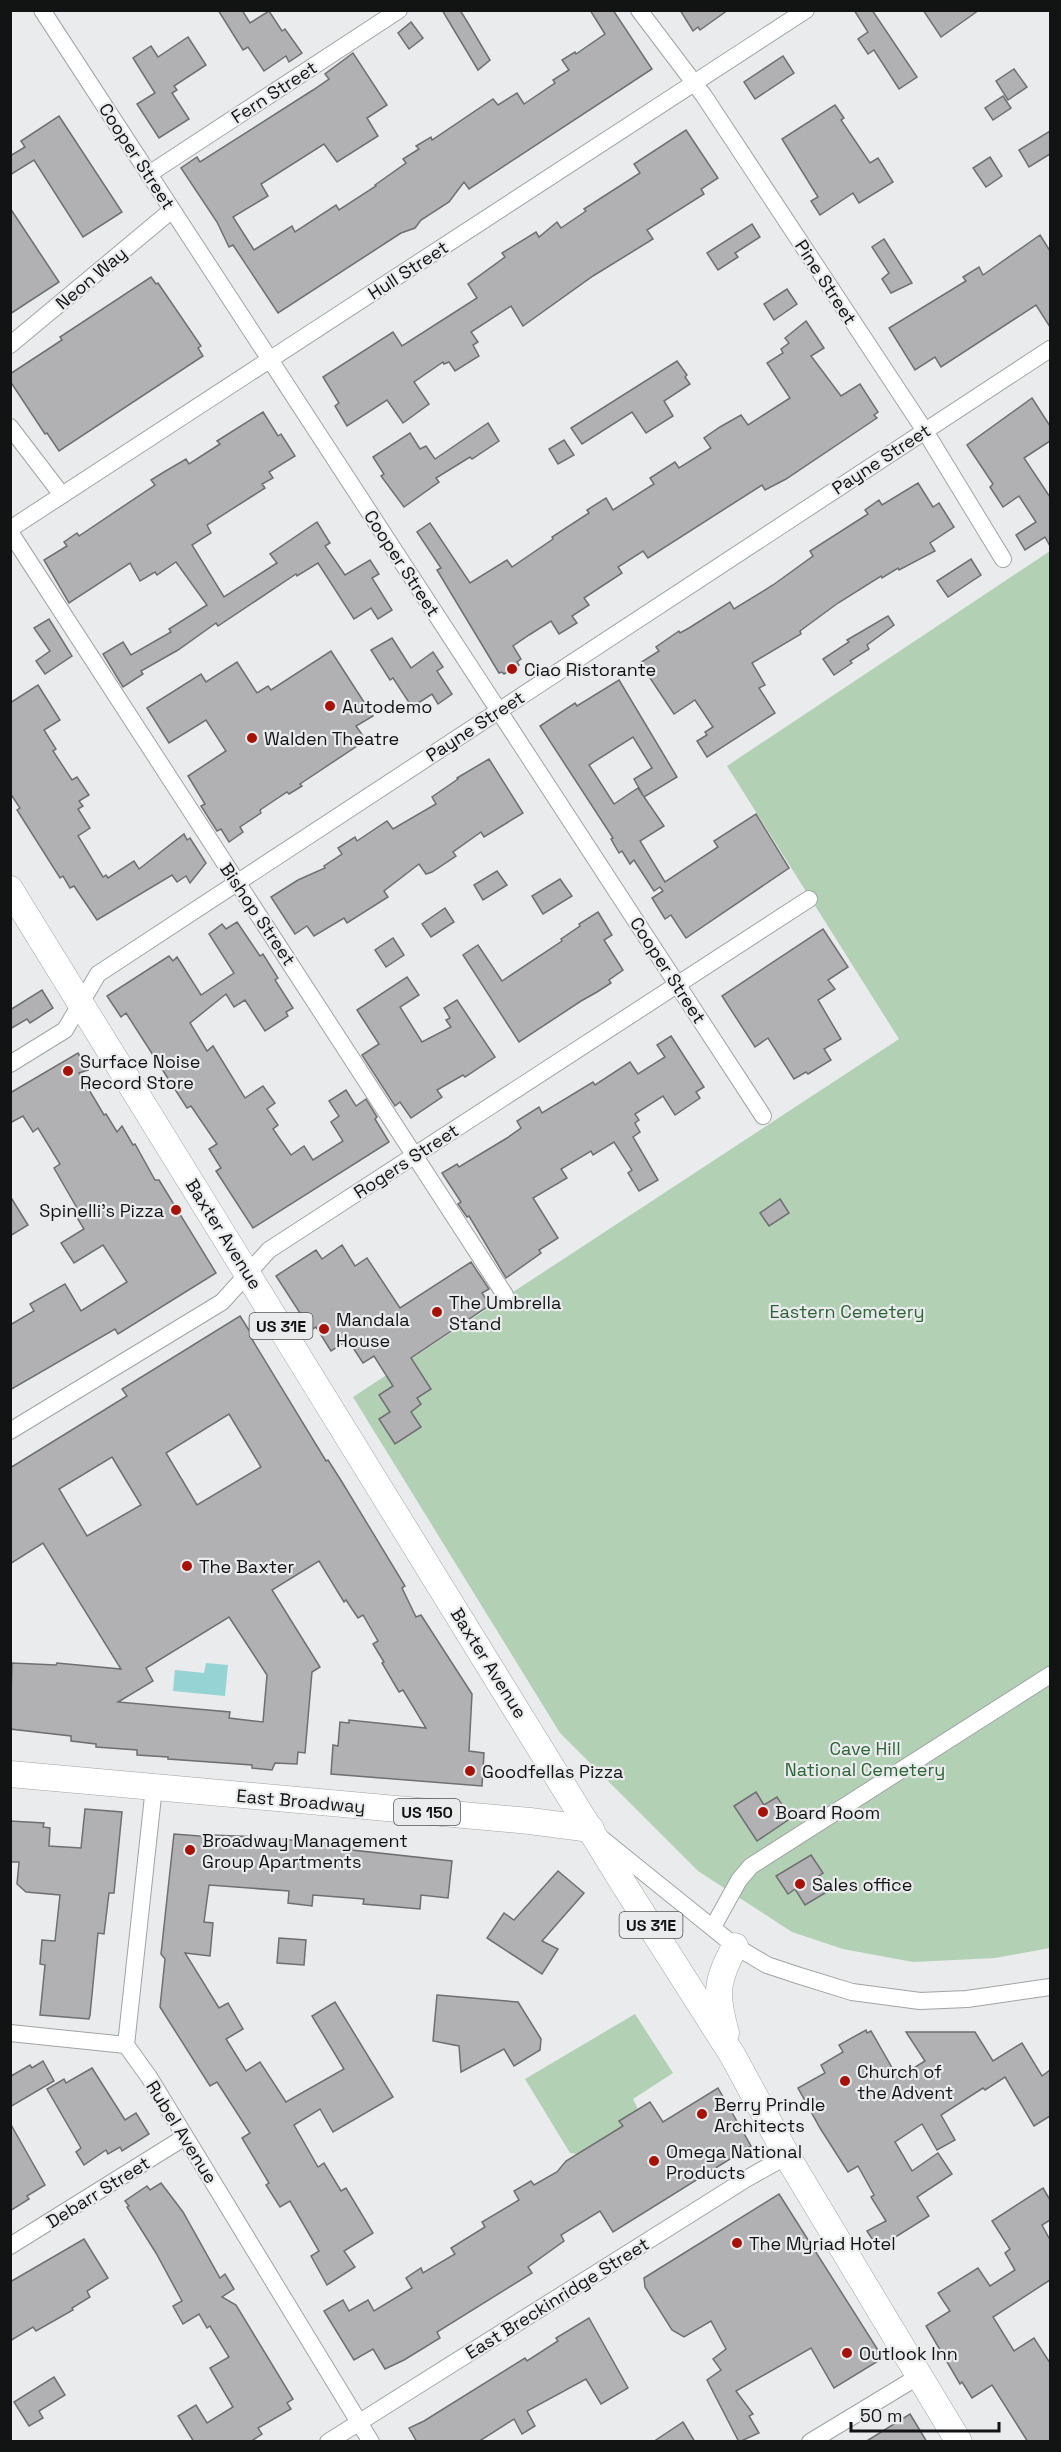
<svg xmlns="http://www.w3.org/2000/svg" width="1061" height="2452" font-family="'Space Grotesk',sans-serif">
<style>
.green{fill:#b2d0b4}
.water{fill:#95d3d4}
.building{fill:#b1b1b3;stroke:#6f6f71;stroke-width:1.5;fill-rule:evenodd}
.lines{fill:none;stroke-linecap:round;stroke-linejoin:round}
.street-casing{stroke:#a1a3a5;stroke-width:18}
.primary-casing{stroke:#a1a3a5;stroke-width:27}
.street{stroke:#fff;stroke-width:16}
.primary{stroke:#fff;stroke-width:26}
.poi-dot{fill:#a61208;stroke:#e9ebed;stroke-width:2}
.labels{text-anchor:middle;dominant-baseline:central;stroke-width:4.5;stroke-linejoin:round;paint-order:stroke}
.shield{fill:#e9ebed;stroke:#525454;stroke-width:1.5}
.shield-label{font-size:16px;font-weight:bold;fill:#121313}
.street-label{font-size:18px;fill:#121313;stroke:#e9ebed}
.poi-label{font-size:18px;fill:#121313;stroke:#e9ebed;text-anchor:start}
.park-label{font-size:18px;fill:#2d6335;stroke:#e9ebed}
</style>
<rect width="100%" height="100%" fill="#e9ebed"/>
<!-- green -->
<g class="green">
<path d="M1050,551V1948L995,1958L913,1962L843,1949L792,1932L698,1871L560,1733L353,1397L899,1039L727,766Z"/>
<path d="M635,2014L673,2073L633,2099L638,2109L620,2121L623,2126L577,2154L570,2153L525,2079Z"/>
</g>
<!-- water -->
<path class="water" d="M206,1663L228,1665L225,1696L173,1691L175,1670L204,1673Z"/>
<!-- building -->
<g class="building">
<path d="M218,10H242L250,23L269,11L282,31L285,29L302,53L289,62L286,56L264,71L248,47L243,50Z"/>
<path d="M442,10H460L468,23L490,60L478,70Z"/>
<path d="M590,10H613L652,69L469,189L464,182L449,202L421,220L415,228L401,233L278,313L233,245L229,247L217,222L181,168L197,157L200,162L313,90L329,79L325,74L353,53L387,105L367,118L378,136L337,162L324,144L261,184L268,196L233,217L254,250L292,226L295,232L336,205L339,210L376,186L375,185L406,163L403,159L419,149L416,146L431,137L432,140L493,99L498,105L517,93L524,104L555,83L553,80L569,70L562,60L575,52L576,54L605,34Z"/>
<path d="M680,10H728L700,30L698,27L693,31Z"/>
<path d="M854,10H872L917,77L899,89L874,50L868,54L858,39L868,32Z"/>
<path d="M923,10H979L941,37Z"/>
<path d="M411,22L423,38L409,49L398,33Z"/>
<path d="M188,37L206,65L174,86L177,90L172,93L189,119L159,138L137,104L155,93L133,58L151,46L158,57Z"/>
<path d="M783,56L794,73L755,99L744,82Z"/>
<path d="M1014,69L1027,87L1008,100L996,81Z"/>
<path d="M1003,96L1011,108L993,120L985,108Z"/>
<path d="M835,105L844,118L841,120L870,163L878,158L893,182L859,203L853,193L820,215L811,201L818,197L782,139Z"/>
<path d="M59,116L122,212L83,237L34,160L10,175V156L25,147L21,141Z"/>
<path d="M686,130L718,178L701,189L704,194L647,230L653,239L593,276L523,326L511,306L471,332L478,342L473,345L479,356L455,371L449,362L444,364L443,362L414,382L429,404L403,423L387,400L347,426L335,406L339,403L323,377L393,332L402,346L477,298L468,284L505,257L502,253L536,232L539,237L557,222L561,228L586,211L584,209L640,173L634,164Z"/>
<path d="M1050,131V154L1029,167L1019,150Z"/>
<path d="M990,157L1002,176L986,187L973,168Z"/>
<path d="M10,208L59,282L10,314Z"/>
<path d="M752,224L760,237L735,253L738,257L718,270L707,253Z"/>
<path d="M1040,235L1050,251V327L1036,305L941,367L935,357L915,370L889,328L966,281L963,277L979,267L983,275Z"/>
<path d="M884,239L912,283L891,293L882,279L889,273L872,247Z"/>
<path d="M151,277L156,284L158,283L201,346L198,348L203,356L59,451L47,433L45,434L10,381V374L62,340L60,337Z"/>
<path d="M787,289L797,304L774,320L764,304Z"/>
<path d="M806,321L824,348L811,356L841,396L860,384L878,412L874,415L877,418L786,479L765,490L762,485L648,558L643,551L618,567L622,573L584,598L589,605L572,616L577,623L559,634L551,621L529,635L513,646L521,659L517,662L519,665L504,674L502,672L499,673L437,570L441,568L417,532L430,523L470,583L507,560L512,567L553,539L552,537L589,513L587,510L606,498L613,510L654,484L650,478L675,462L679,468L711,448L704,438L720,427L741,415L748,425L790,398L767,363L783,353L781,349L789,343L785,338Z"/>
<path d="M677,361L687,375L685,377L690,384L664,401L673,416L646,433L632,412L582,444L571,428Z"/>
<path d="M1032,398L1050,426V441L1024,458L1050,497V546L1045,537L1025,550L1016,535L1036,522L1019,496L1003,507L990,487L993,484L967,445Z"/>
<path d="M263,412L278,436L281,434L295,456L269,472L273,478L262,484L265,488L207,525L211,533L192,545L224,597L277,563L270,554L317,522L330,543L325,546L345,575L370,560L379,574L372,578L392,610L378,619L371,608L354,619L318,563L297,576L296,574L218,626L216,623L178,650L141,671L143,674L123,687L103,654L123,642L131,655L171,632L169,629L207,605L176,562L157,575L155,572L140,581L130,563L69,603L44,560L67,546L64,542L77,533L79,536L155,485L151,480L164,472L186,459L189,464L220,444L217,441Z"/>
<path d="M488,423L499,441L472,459L470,457L436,478L439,482L404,507L381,476L384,474L373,457L410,433L420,449L426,446L435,459Z"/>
<path d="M564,440L574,455L558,464L549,449Z"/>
<path d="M918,483L933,507L939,503L954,527L930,543L935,551L899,570L898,568L882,578L881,576L838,603L800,631L801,634L752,663L765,685L759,688L775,713L707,757L697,741L707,735L705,732L713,727L695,700L674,714L640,663L659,651L656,647L679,631L680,633L689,628L730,602L734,609L773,585L813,556L810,551L868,514L865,510L879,500L882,505Z"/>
<path d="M971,559L981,575L948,597L937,581Z"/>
<path d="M888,616L894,625L867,645L869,649L850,661L852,663L834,675L823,659L849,642L847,640Z"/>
<path d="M49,619L72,656L45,674L36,661L50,651L34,628Z"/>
<path d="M392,638L411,668L433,652L443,667L437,671L452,694L438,704L432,694L412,707L393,678L390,680L371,650Z"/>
<path d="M331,651L373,716L356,726L366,740L300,784L302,786L289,794L287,792L260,810L261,813L240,827L243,832L229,842L221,829L217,831L201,806L205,804L188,776L226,751L206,720L169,743L147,708L201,674L206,682L237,662L257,693L268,686L271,690Z"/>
<path d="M619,680L677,777L644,797L634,779L652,768L633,737L589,765L614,804L638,788L664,826L640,841L665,882L718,847L714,841L756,814L789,868L686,938L671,915L665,919L652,898L663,891L660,887L654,891L634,860L630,864L622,851L619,853L611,839L613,838L540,726L575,703L577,706Z"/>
<path d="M38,685L60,720L44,730L56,749L53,751L72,780L77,777L89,795L79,801L83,806L78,809L90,828L78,836L103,877L106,875L108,878L134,861L139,869L184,834L187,840L190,838L206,863L190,883L186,876L177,882L172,875L97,920L74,886L70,888L63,876L60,878L17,810L20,808L10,793V703Z"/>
<path d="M489,759L523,813L484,837L481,832L453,852L456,856L432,872L426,874L419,864L384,891L388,897L347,923L344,918L314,936L307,926L295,934L271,897L298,880L325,868L324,866L342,854L338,848L355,837L357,841L387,821L393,829L436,804L432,797L458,779L457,778Z"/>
<path d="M497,871L507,885L483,900L474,885Z"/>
<path d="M560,879L572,896L543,914L532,896Z"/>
<path d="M445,908L454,922L431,937L422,924Z"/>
<path d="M598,912L612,935L604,940L623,970L609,980L611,983L597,992L581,1001L519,1042L463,955L478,945L502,981L562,941L561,939L580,926L579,924Z"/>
<path d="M237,922L260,956L263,954L278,978L275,980L293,1008L286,1012L288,1016L265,1031L245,1000L234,1007L226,994L190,1023L207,1051L213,1046L245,1098L263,1086L275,1103L267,1109L278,1125L273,1129L291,1155L304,1146L313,1160L343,1141L331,1122L339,1116L329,1101L346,1090L356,1106L366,1099L377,1117L375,1119L389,1142L253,1228L216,1171L221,1168L209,1149L217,1144L191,1106L187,1108L126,1013L121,1017L107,996L169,956L173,961L177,957L201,995L234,973L209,934L222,924L226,929Z"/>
<path d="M823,929L848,967L828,980L835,989L818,1000L841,1039L824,1049L831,1060L808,1074L806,1072L794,1079L768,1038L755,1047L722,996Z"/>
<path d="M393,938L404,955L386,967L375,950Z"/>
<path d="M407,977L419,995L400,1007L422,1042L451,1027L446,1020L450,1018L444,1008L457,1000L495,1057L465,1077L463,1075L437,1090L442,1097L411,1118L400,1102L395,1106L362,1055L379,1044L357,1010Z"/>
<path d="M42,990L53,1008L30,1023L27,1019L10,1029V1010Z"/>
<path d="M671,1036L704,1087L696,1092L700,1098L675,1115L663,1096L635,1114L639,1120L635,1123L640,1132L633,1137L658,1180L639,1191L628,1173L632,1170L614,1142L593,1155L591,1151L561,1169L567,1178L533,1198L558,1238L539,1250L541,1253L506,1278L469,1216L467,1217L458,1204L461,1202L442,1173L457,1164L459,1167L507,1138L521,1128L517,1121L539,1107L542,1113L593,1082L595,1085L630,1062L638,1074L665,1057L657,1045Z"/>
<path d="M78,1053L88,1070L79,1073L104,1115L106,1114L117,1132L122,1126L133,1145L135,1144L155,1180H159L216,1273L118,1334L115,1329L10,1390V1325L34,1311L30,1304L65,1284L81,1311L127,1282L103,1245L74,1263L61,1243L84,1229L73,1211L77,1208L54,1168L60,1164L38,1128L33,1132L23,1116L10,1123V1093Z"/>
<path d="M10,1196L28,1225L10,1236Z"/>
<path d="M780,1199L789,1213L769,1226L760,1213Z"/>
<path d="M342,1245L355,1266L367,1258L400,1308L471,1262L489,1289L482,1293L490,1305L411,1358L431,1389L417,1398L421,1404L411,1412L421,1427L395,1444L379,1419L390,1412L379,1395L393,1386L374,1356L363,1363L348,1340L331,1351L316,1327L311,1330L276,1276L316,1250L322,1259Z"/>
<path d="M240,1316L252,1335L250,1336L326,1461L328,1460L342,1482L405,1586L402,1588L416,1617L421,1615L472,1694L469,1751L484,1753L482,1786L331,1774L333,1745L338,1746L340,1722L349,1723V1720L426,1728L403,1690L399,1692L382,1663L384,1662L373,1644L378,1641L363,1615L358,1618L346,1600L344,1602L319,1561L272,1590L320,1667L312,1672L305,1753L298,1752L297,1764L275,1763L272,1770L252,1768V1765L168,1759V1757L137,1755V1750L96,1747V1744L71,1741V1736L10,1729L12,1663L56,1665L57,1663L121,1669L43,1543L10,1564V1468L127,1396L122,1389ZM229,1414L261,1467L197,1505L166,1453ZM112,1457L141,1505L87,1536L59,1489ZM229,1617L267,1675L263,1722L229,1718L230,1712L118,1702L153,1681L146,1668Z"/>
<path d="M756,1792L764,1805L777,1797L791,1818L757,1841L734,1806Z"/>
<path d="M85,1809L122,1812L114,1893H109L104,1934L98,1933L90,2015L89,2019L40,2015L45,1965L40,1964L42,1940L55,1941L60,1895L26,1892L17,1884L19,1862H10V1821L44,1823L43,1827L50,1828L49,1846L81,1848Z"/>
<path d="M174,1834L212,1837V1835L260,1837L323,1843L353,1846L352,1850L452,1861L448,1898L421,1895L420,1909L363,1904L364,1899L313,1895L312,1906L288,1903L289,1891L209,1885L204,1922L213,1923L210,1956L185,1953L219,2008L228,2003L243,2029L226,2039L246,2071L260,2062L286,2102L344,2069L312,2016L335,2002L393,2097L333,2132L320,2109L294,2125L318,2167L324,2163L341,2191L346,2188L373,2233L344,2251L355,2267L327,2285L311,2256L319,2251L290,2201L280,2207L266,2185L269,2183L242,2138L250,2133L217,2082L210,2086L160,2007L165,1959L161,1954Z"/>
<path d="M811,1855L823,1873L816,1878L825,1893L805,1905L795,1889L788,1894L776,1876Z"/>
<path d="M558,1871L584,1893L542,1941L558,1949L542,1974L487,1938L504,1913L514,1920Z"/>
<path d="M279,1938L306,1940L304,1965L277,1963Z"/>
<path d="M437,1995L518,2002L541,2039L540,2050L514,2066L504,2049L461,2072L459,2046L433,2041Z"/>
<path d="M866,2030L867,2033L871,2031L898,2078L925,2061L906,2032H975L993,2061L1022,2043L1042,2076L1050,2070V2116L1034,2126L1005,2077L985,2090L983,2088L941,2115L955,2140L937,2150L922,2124L895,2142L912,2171L938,2153L952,2174L917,2197L929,2216L878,2248L867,2231L886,2221L871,2197L874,2195L858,2166L848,2172L820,2128L798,2088L825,2073L821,2065L843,2052L839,2045Z"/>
<path d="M43,2061L54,2081L10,2107L11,2076L30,2065L32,2068Z"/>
<path d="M92,2068L125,2120L136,2113L149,2134L122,2151L120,2147L108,2154L106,2150L84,2165L76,2152L81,2148L47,2089L64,2079L66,2083Z"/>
<path d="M718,2088L751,2146L613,2232L600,2211L561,2235L564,2241L528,2267L532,2273L437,2332L440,2338L404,2360L385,2369L373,2349L354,2360L324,2311L343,2300L349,2311L368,2300L374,2311L412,2288L406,2278L421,2268L423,2273L455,2254L451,2248L485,2227L482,2222L519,2200L514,2191L531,2181L534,2185L557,2172L566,2161L623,2126L619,2121L650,2102L663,2122Z"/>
<path d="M10,2123L45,2185L27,2196L29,2199L10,2211Z"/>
<path d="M161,2183L183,2212L220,2278L225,2274L234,2289L222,2297L236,2305L293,2399L287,2403L291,2409L258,2428L262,2434L250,2442H194L178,2416L196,2405L207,2423L233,2407L210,2368L229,2357L210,2326L207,2328L199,2314L183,2324L173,2306L182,2301L156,2253L127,2207L129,2206L125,2201L147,2186L150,2190Z"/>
<path d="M1043,2188L1050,2200V2220L1042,2225L1050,2240V2280L993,2317L1014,2351L1034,2338L1050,2363V2442H1028L992,2385L972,2398L962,2382L960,2384L926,2326L950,2311L938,2293L978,2268L990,2286L1015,2270L1005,2253L1010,2249L992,2221Z"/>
<path d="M779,2194L883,2358L834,2388L811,2348L736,2391L753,2414L749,2416L759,2433L739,2442L707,2380L721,2370L713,2359L726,2349L711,2321L684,2337L672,2330L645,2287L644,2278Z"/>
<path d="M84,2239L108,2278L87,2291L90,2297L72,2308L73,2310L36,2331L33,2327L10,2341V2282Z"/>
<path d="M589,2318L628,2388L601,2404L586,2379L527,2411L535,2426L522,2434L514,2419L478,2442H417L409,2428L424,2421L525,2358L527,2361L558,2341L556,2338Z"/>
<path d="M54,2377L65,2395L39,2411L43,2418L29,2426L14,2402Z"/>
<path d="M910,2414L927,2442H865Z"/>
<path d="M683,2422L695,2442H653Z"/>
</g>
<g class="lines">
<defs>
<g id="street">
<path d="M42,10L763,1116"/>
<path d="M639,10L704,96L925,431L1003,559"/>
<path d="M149,174L399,10"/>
<path d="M10,345L172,210"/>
<path d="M10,427L62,495"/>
<path d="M10,529L806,10"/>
<path d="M10,532L505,1295"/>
<path d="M10,1064L65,1030L98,974L1050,349"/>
<path d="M10,1431L222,1302L269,1250L809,899"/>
<path d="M154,1787L126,2045L149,2077L371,2442"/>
<path d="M601,1838L735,1946L767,1965L797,1975L852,1992L920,2001L967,1999L1050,1987"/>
<path d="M713,1927L739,1880L751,1866L1050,1675"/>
<path d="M10,2033L126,2045"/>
<path d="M10,2246L185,2137"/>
<path d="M328,2442L746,2179L787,2156"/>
<path d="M810,2442L919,2376"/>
</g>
<g id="primary">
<path d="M10,889L628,1891L733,2056L787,2156L959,2442"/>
<path d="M10,1774L530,1821L591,1829"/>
<path d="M726,2033C715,1993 716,1982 735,1946"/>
</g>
</defs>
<!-- street casing -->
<use href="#street" class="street-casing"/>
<!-- primary casing -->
<use href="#primary" class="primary-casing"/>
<!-- street -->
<use href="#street" class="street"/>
<!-- primary -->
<use href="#primary" class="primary"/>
</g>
<!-- markers -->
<g class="poi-dot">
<circle cx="512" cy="669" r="6"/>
<circle cx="330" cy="706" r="6"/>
<circle cx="252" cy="738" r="6"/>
<circle cx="68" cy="1071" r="6"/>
<circle cx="176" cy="1210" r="6"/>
<circle cx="437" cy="1312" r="6"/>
<circle cx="324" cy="1329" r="6"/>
<circle cx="187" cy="1566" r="6"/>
<circle cx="470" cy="1771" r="6"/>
<circle cx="763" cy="1812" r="6"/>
<circle cx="190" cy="1850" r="6"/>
<circle cx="800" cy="1884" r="6"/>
<circle cx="845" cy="2081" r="6"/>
<circle cx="702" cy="2114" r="6"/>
<circle cx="654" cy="2161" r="6"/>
<circle cx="737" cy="2243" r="6"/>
<circle cx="847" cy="2353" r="6"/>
</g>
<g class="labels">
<!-- shield labels -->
<g class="shield">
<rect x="249.5" y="1313" width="63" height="26" rx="4.5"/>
<rect x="394" y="1799" width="66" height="26" rx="4.5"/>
<rect x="619.5" y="1912" width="63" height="26" rx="4.5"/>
</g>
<g class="shield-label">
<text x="281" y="1326">US 31E</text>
<text x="427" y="1812">US 150</text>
<text x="651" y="1925">US 31E</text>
</g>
<!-- street labels -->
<g class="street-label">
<text transform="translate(274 92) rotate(-33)">Fern Street</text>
<text transform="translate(137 156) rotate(57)">Cooper Street</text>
<text transform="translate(408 270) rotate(-33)">Hull Street</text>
<text transform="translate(91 278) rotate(-40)">Neon Way</text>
<text transform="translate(826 282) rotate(57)">Pine Street</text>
<text transform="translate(881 459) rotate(-33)">Payne Street</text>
<text transform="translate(402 563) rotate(57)">Cooper Street</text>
<text transform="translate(475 726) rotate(-33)">Payne Street</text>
<text transform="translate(258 914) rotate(56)">Bishop Street</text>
<text transform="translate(668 970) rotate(57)">Cooper Street</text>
<text transform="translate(406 1161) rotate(-33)">Rogers Street</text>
<text transform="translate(224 1234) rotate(58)">Baxter Avenue</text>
<text transform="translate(489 1663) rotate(58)">Baxter Avenue</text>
<text transform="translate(301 1801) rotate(5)">East Broadway</text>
<text transform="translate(182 2132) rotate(58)">Rubel Avenue</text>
<text transform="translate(98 2192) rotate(-32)">Debarr Street</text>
<text transform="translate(557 2298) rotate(-32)">East Breckinridge Street</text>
</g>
<!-- poi labels -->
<g class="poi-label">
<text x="524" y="669">Ciao Ristorante</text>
<text x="342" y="706">Autodemo</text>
<text x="264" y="738">Walden Theatre</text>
<text x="80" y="1061">Surface Noise<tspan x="80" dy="21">Record Store</tspan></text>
<text x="164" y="1210" text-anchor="end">Spinelli's Pizza</text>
<text x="449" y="1302">The Umbrella<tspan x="449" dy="21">Stand</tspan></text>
<text x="336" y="1319">Mandala<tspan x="336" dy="21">House</tspan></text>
<text x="199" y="1566">The Baxter</text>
<text x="482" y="1771">Goodfellas Pizza</text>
<text x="775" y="1812">Board Room</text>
<text x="202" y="1840">Broadway Management<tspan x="202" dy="21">Group Apartments</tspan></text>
<text x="812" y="1884">Sales office</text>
<text x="857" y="2071">Church of<tspan x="857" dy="21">the Advent</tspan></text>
<text x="714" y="2104">Berry Prindle<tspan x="714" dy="21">Architects</tspan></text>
<text x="666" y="2151">Omega National<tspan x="666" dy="21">Products</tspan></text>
<text x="749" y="2243">The Myriad Hotel</text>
<text x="859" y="2353">Outlook Inn</text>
</g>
<!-- park labels -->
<g class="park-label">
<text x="847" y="1311">Eastern Cemetery</text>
<text x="865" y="1748">Cave Hill<tspan x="865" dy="21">National Cemetery</tspan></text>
</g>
</g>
<!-- border -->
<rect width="1061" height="2452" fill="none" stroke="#121313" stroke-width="24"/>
<!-- scale -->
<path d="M851 2422v9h148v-9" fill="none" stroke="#121313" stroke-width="3"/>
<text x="860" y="2422" font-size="18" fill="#121313" stroke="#e9ebed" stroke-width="4.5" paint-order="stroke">50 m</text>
</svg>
